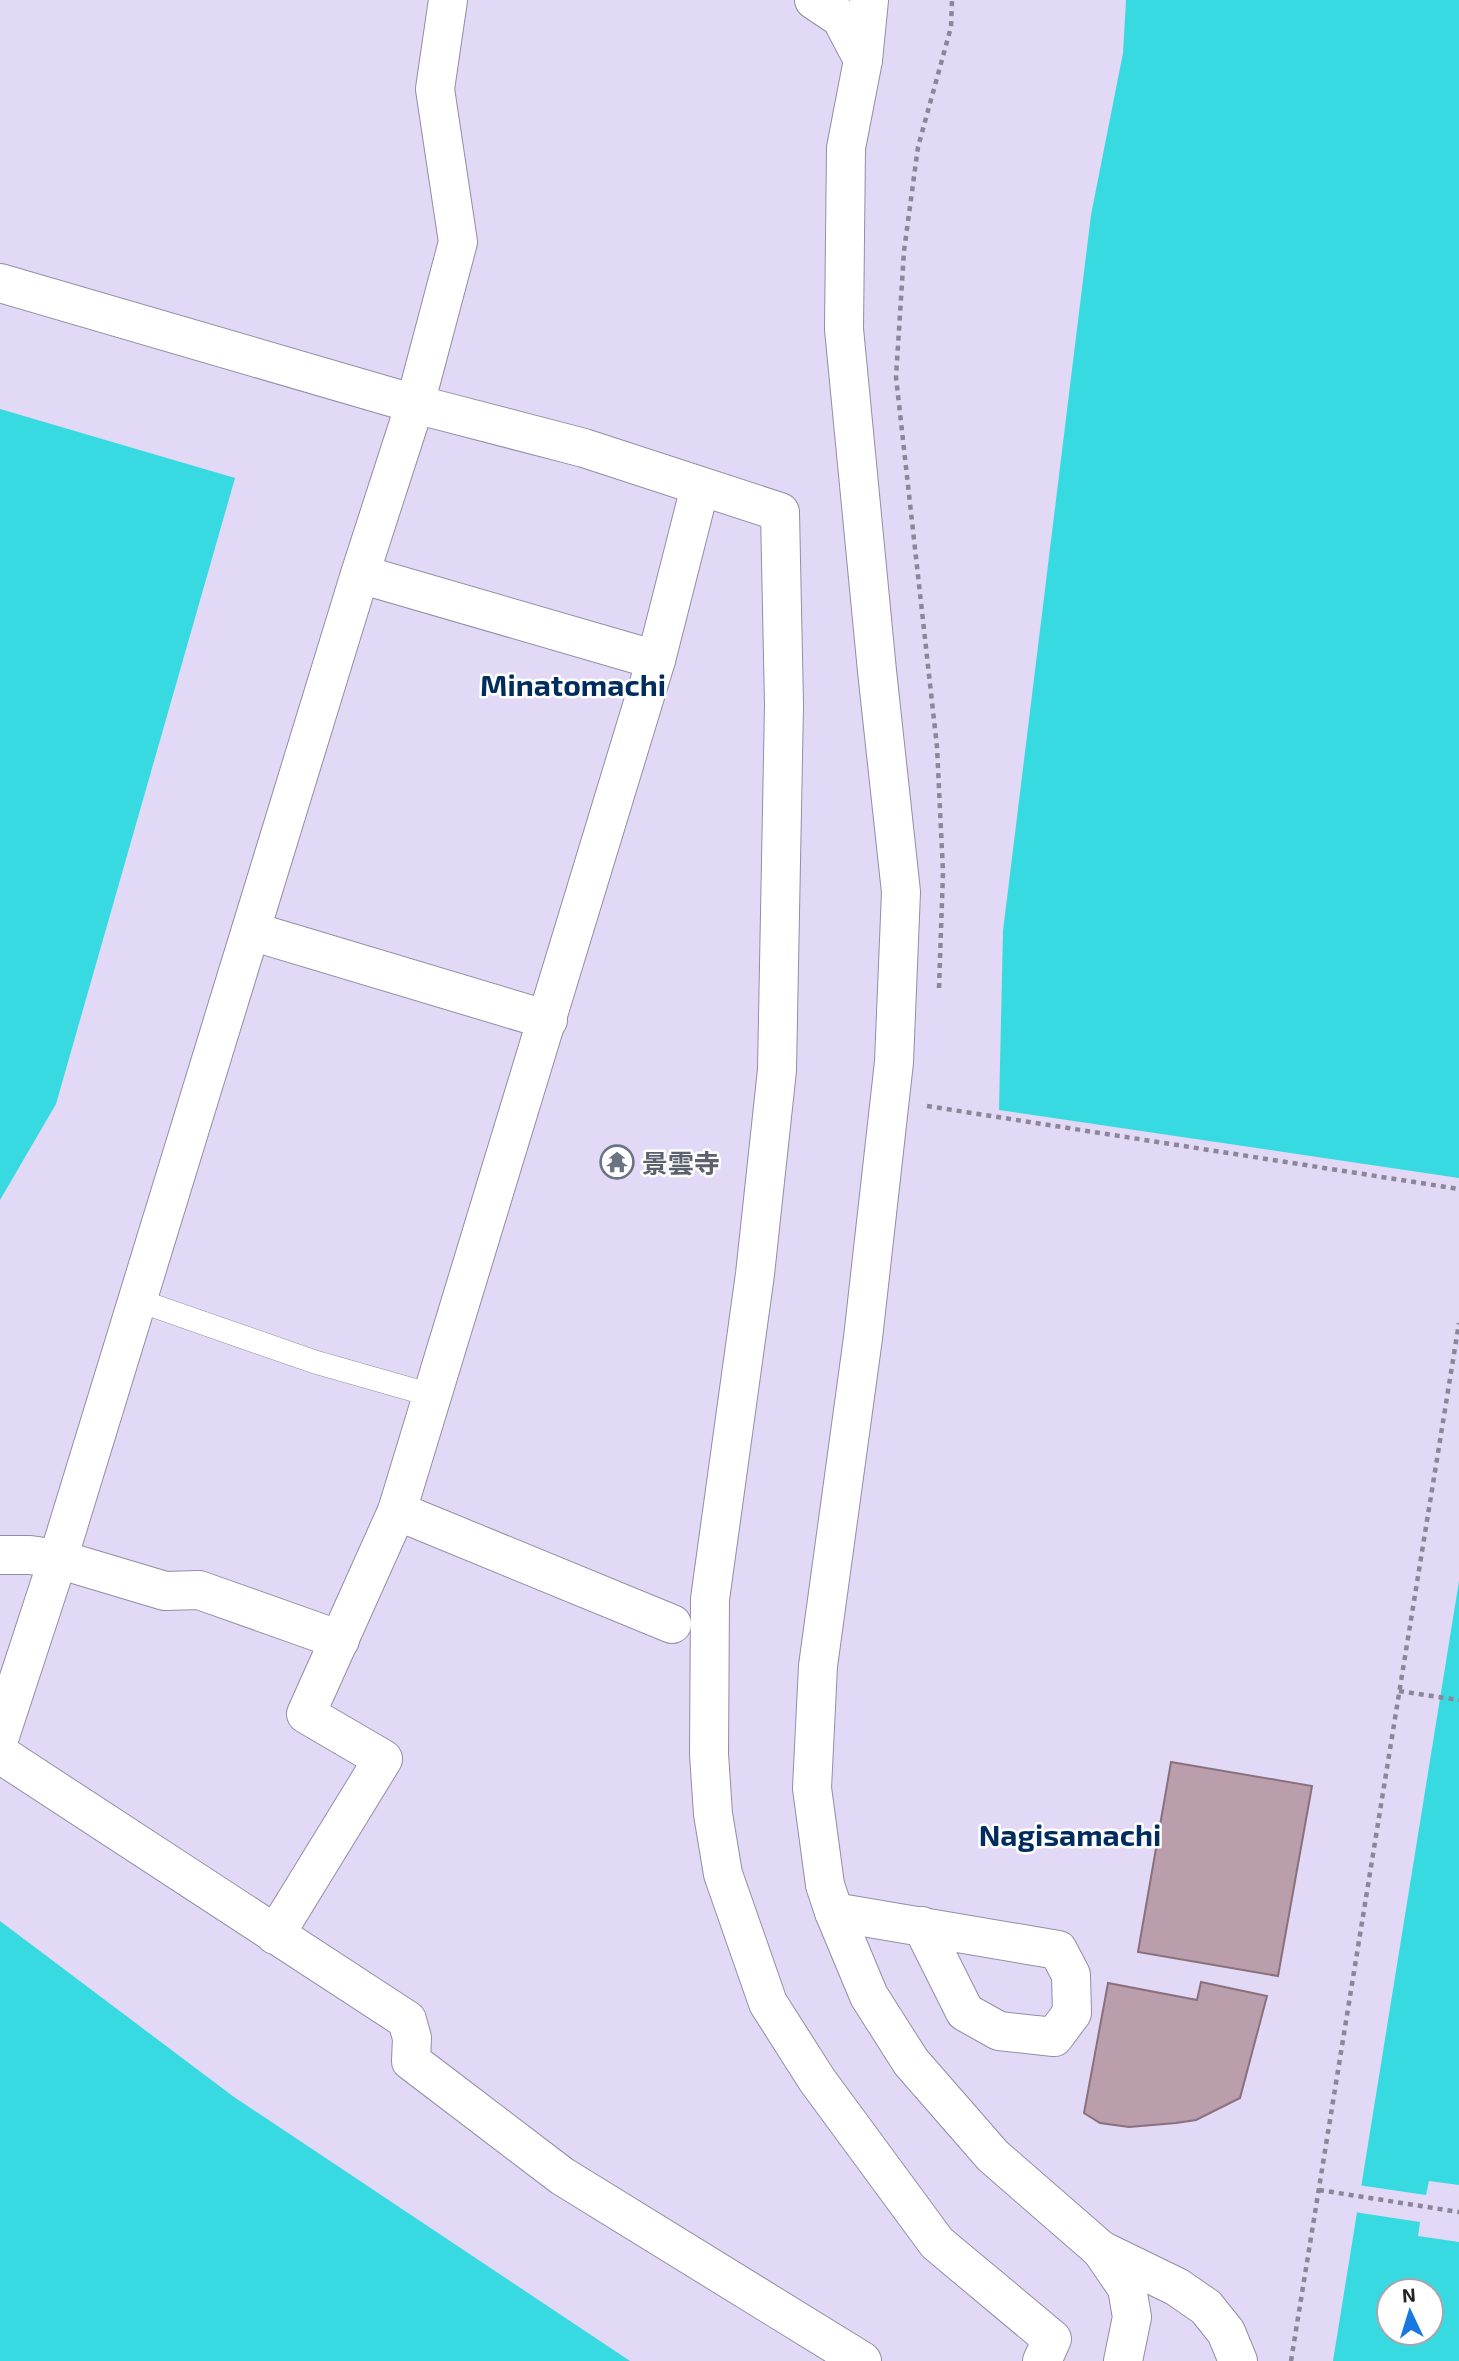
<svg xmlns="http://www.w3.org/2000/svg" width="1459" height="2361" font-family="'Exo 2','Noto Sans JP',sans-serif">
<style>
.water{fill:#38dae2;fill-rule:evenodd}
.pier{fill:#e1d9f5}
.building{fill:#ba9eab;stroke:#8a707d;stroke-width:2}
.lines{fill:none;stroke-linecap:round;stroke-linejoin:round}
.lane-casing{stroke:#948da6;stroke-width:24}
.street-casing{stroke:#948da6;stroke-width:40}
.secondary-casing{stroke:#948da6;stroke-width:40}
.path{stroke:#8c8699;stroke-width:4.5;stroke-dasharray:5 5;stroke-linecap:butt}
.lane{stroke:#fff;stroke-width:23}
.street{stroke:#fff;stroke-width:38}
.secondary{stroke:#fff;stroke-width:38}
.labels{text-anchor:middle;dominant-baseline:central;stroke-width:5;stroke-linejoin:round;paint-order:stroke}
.worship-label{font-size:26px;font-weight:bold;fill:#5b616d;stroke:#fff;text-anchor:start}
.quarter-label{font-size:30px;font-weight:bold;fill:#002c5e;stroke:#fff}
</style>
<rect width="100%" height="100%" fill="#e1d9f5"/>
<!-- water -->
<g class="water">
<path d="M1126,0H1459V1178L999,1110L1003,931L1091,215L1123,53Z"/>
<path d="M0,409L235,478L56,1104L0,1200Z"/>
<path d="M1459,1581V2361H1333ZM1389,2291H1431V2333H1389Z"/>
<path d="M0,1921L234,2097L630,2361H0Z"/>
</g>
<!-- pier -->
<path class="pier" d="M1429,2181L1459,2185V2242L1418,2236L1420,2222L1354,2212L1358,2185L1426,2195Z"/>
<!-- building -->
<g class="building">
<path d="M1171,1762L1312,1786L1278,1976L1138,1952Z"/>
<path d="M1201,1982L1267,1996L1240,2098L1196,2120L1176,2123L1129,2127L1100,2123L1084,2113L1108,1983L1197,2000Z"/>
</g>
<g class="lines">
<defs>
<path id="lane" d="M137,1300L315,1362L431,1395"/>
<g id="street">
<path d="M0,283L415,404L584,448L780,512L784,705L777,1070L755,1274L710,1599L709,1754L713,1814L723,1874L768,2003L817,2080L937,2243L1052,2339L1042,2361"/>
<path d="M360,574L656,660"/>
<path d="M251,931L548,1020"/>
<path d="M397,1511L672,1624"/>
<path d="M0,1555H30L58,1559L165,1591L199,1590L340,1640"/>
<path d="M0,1736L58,1559L360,574L415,404L458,242L435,89L448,0"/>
<path d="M0,1754L407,2020L412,2038L411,2061L562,2176L862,2361"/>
<path d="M834,1912L1058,1950L1071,1975L1072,2013L1054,2037L999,2031L965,2012L922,1926"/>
<path d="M275,1935L383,1759L306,1714L397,1511L656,660L700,487"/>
</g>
<g id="secondary">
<path d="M814,0L841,18L863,60"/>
<path d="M869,0L863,60L846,148L844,329L877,671L901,892L894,1062L863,1338L818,1666L812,1788L825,1885L834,1912L869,1996L911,2062L993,2156L1101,2250L1177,2287L1206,2307L1226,2332L1238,2361"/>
<path d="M1101,2250L1127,2288L1132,2317L1123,2361"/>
</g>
</defs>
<!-- lane casing -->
<use href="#lane" class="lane-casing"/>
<!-- street casing -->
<use href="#street" class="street-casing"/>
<!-- secondary casing -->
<use href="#secondary" class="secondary-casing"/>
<!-- path -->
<g class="path">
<path d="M939,988L943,872L937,747L896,377L904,251L918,147L951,27L952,0"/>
<path d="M927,1106L1459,1189"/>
<path d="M1399,1691L1459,1700"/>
<path d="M1319,2190L1459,2212"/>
<path d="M1291,2361L1459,1323"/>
</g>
<!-- lane -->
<use href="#lane" class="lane"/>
<!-- street -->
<use href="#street" class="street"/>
<!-- secondary -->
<use href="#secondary" class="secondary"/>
</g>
<!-- icons -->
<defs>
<symbol id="temple-ring" viewBox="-11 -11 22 22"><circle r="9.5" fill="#fff" stroke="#6b7280" stroke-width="1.5"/><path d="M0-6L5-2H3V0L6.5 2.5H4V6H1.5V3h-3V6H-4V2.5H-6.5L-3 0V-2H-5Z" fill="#6b7280"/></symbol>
</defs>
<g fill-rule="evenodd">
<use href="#temple-ring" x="598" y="1143" width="38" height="38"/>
</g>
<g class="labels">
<!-- worship labels -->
<g class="worship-label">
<text x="642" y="1162">景雲寺</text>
</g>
<!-- quarter labels -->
<g class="quarter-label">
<text x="573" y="684">Minatomachi</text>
<text x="1070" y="1834">Nagisamachi</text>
</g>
</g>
<!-- north arrow -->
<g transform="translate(1410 2312) rotate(356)"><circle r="33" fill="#ffffff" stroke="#a7a6aa" stroke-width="2"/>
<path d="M0-5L12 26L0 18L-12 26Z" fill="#1877e0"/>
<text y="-10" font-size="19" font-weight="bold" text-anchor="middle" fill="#24212a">N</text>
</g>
</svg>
